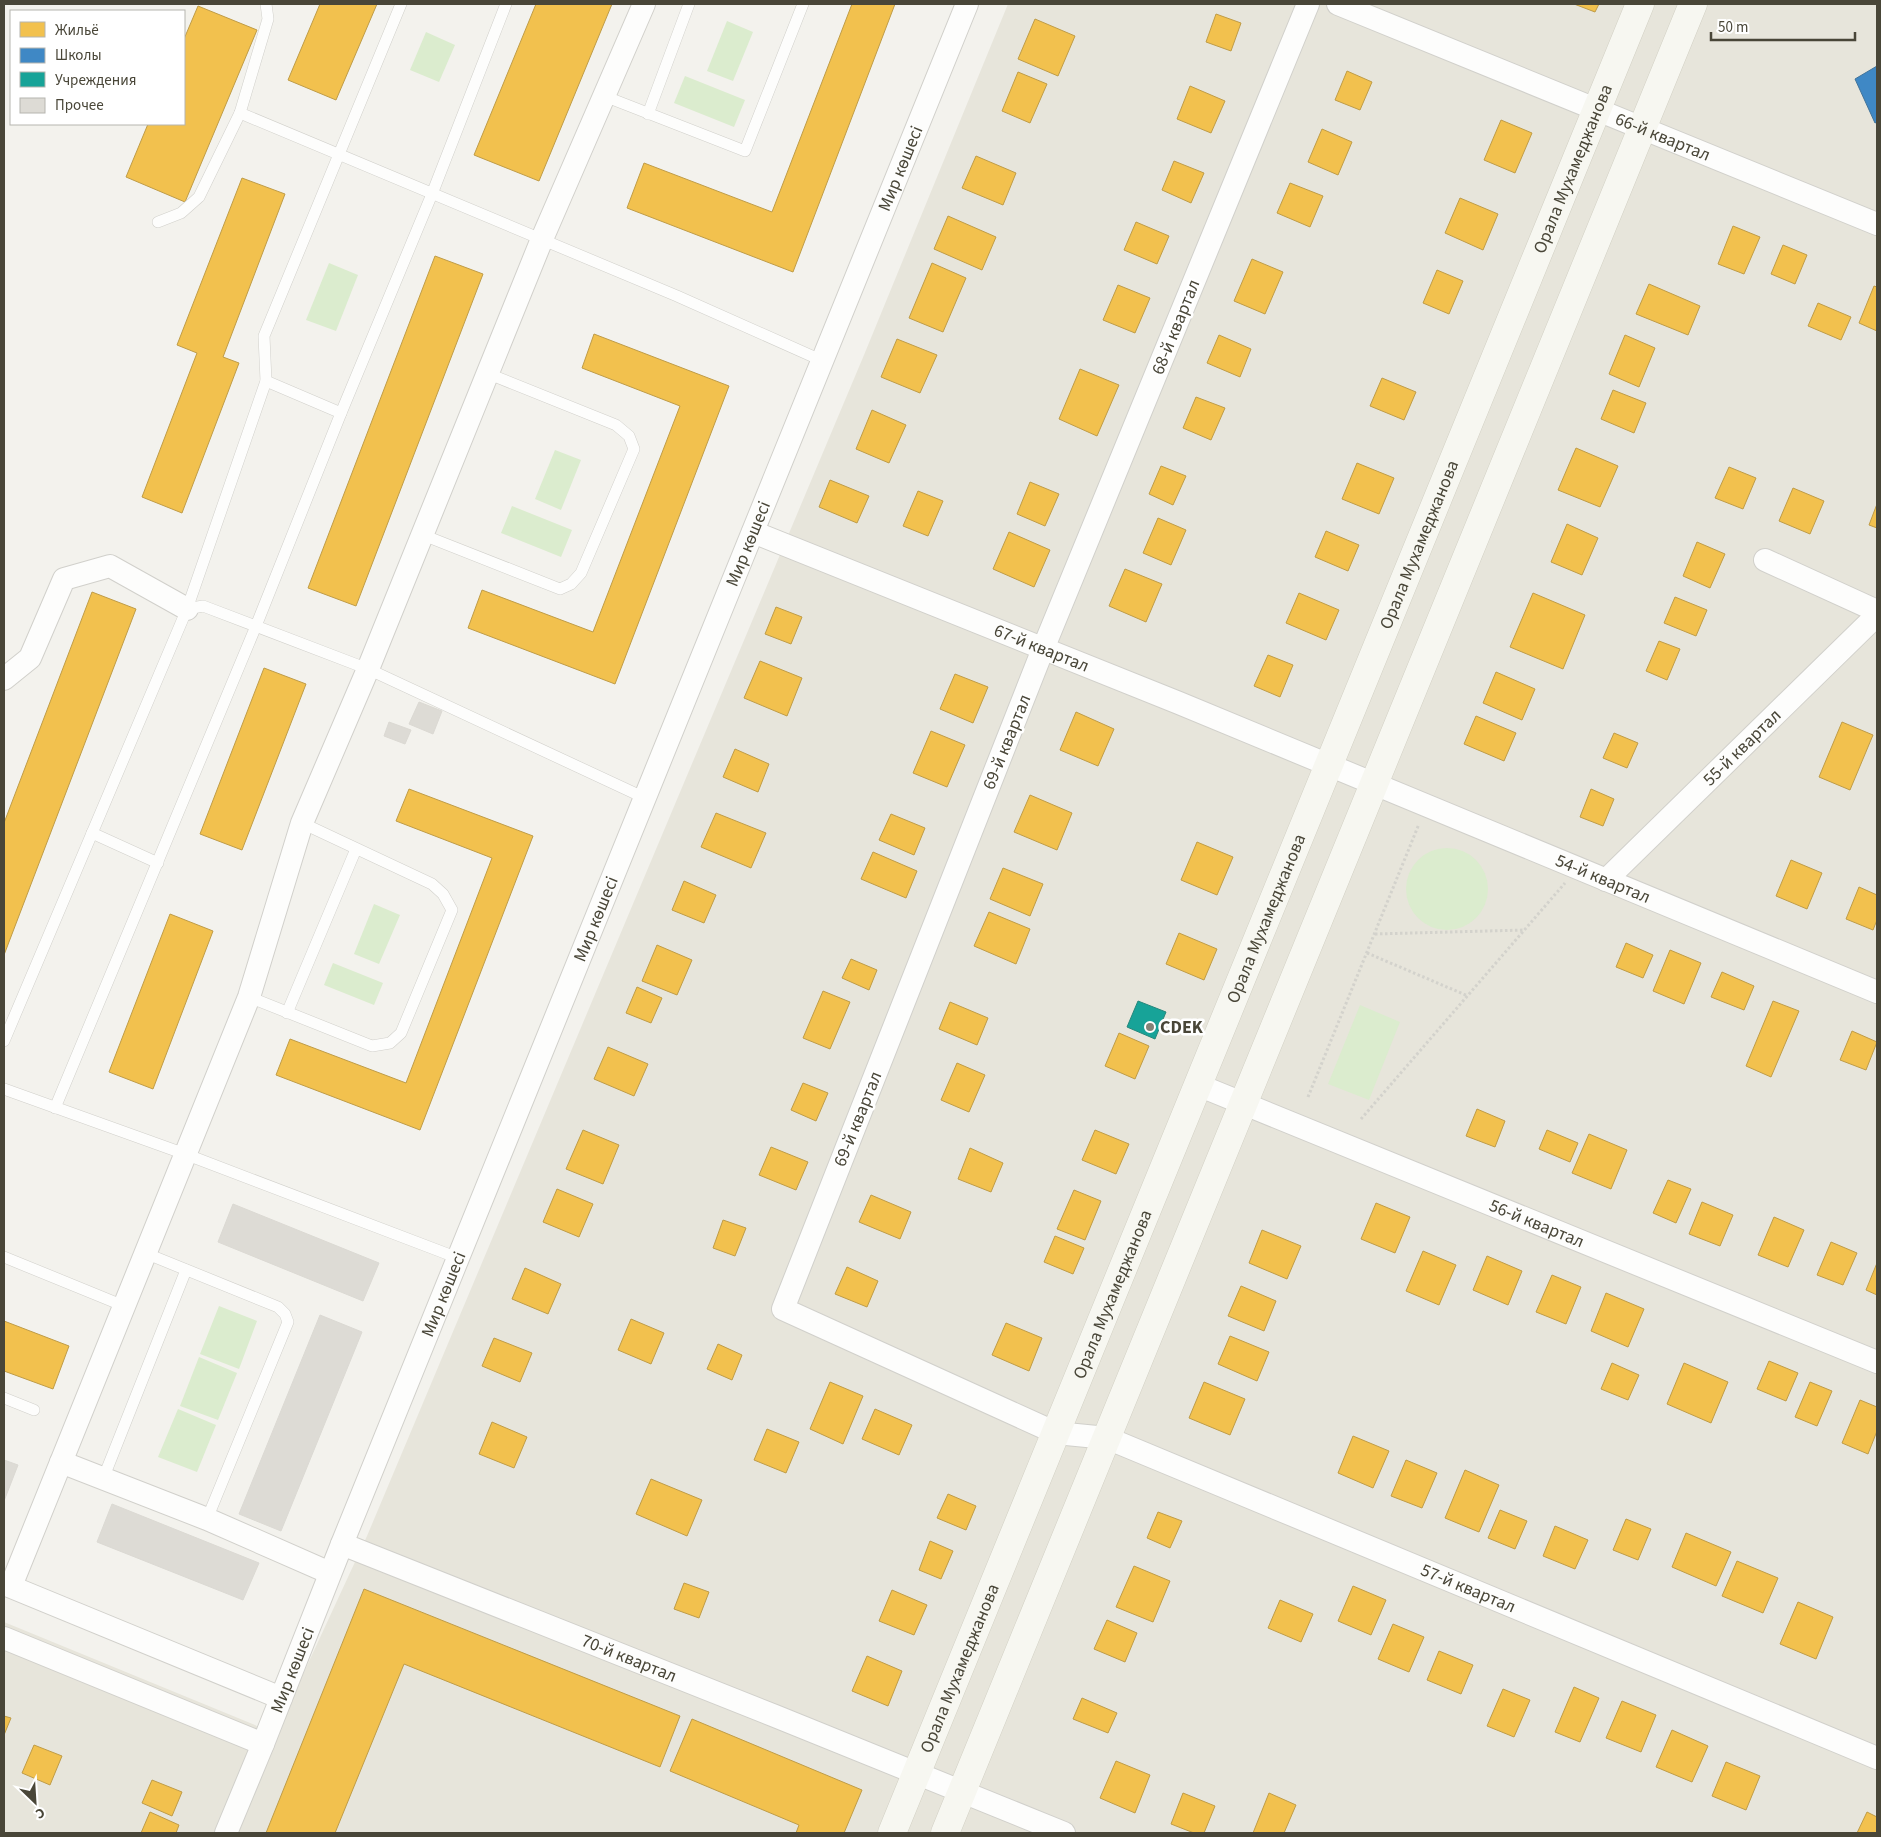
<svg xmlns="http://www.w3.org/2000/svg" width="1881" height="1837" font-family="'Source Sans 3',sans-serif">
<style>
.residential{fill:#e7e5db}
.green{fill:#dbecce}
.homes{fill:#f2c14e;stroke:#bf9c47}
.schools{fill:#3f88c5;stroke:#42749b}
.public{fill:#17a398;stroke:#26877b}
.building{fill:#dddbd5;stroke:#dbd9d3}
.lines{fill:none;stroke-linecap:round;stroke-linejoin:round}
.lane-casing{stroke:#d1d0cb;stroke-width:12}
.street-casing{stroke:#d1d0cb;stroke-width:24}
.secondary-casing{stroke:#d2d0c4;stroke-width:29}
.path{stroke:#d3d2cc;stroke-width:3;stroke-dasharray:2.5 2.5;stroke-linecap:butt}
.lane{stroke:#fdfdfc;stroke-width:11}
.street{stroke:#fdfdfc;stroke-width:22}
.secondary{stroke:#f7f7f1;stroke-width:28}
.poi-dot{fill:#848277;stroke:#fff;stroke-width:2}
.labels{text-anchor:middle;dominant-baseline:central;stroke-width:5;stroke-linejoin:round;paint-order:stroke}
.street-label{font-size:18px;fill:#494638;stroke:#fff}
.poi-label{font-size:18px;font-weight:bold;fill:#494638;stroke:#fff;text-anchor:start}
</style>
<rect width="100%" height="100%" fill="#f3f2ed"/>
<!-- residential -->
<path class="residential" d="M1008,4H1877V1833H4V1622L255,1725L274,1737L367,1536L864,355Z"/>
<!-- green -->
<g class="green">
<path d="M727,21L753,32L733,81L707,71Z"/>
<path d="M426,32L455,45L439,82L410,70Z"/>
<path d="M685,76L745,100L734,127L674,103Z"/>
<path d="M329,263L358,275L336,331L306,320Z"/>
<path d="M555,450L581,460L561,510L535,499Z"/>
<path d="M512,506L572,530L561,557L501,533Z"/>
<circle cx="1447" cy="889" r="41"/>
<path d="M374,904L400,915L379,964L354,954Z"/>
<path d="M333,963L383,983L374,1005L324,985Z"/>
<path d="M1360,1005L1400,1022L1369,1100L1328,1084Z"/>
<path d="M219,1306L257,1321L239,1369L200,1354Z"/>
<path d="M199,1357L237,1373L218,1420L180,1406Z"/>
<path d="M178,1409L216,1425L197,1472L158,1457Z"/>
</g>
<!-- homes -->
<g class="homes">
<path d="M320,4H377L336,100L288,80Z"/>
<path d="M536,4H612L539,181L474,155Z"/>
<path d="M852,4H895L793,272L627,208L644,163L772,212Z"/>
<path d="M1574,4H1599L1595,12Z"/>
<path d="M198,6L257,30L185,202L126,177L148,124H184V39Z"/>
<path d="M1216,14L1241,23L1231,51L1206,42Z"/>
<path d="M1035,19L1075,36L1058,76L1018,59Z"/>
<path d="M1347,71L1372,82L1360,110L1335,100Z"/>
<path d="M1018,72L1047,84L1030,123L1002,111Z"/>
<path d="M1190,86L1225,101L1211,133L1177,119Z"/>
<path d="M1501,120L1532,133L1515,173L1484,160Z"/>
<path d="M1322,129L1352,142L1338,175L1308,162Z"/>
<path d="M976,156L1016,173L1003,205L962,188Z"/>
<path d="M1174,161L1204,173L1191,203L1162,190Z"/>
<path d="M242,178L285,194L223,357L239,363L182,513L142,497L197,353L177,345Z"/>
<path d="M1290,183L1323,196L1310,227L1277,213Z"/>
<path d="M1460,198L1498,214L1483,250L1445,233Z"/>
<path d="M948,216L996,237L982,270L934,249Z"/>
<path d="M1136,222L1169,236L1157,264L1124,250Z"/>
<path d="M1733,226L1760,237L1744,274L1718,264Z"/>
<path d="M1783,245L1807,255L1795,284L1771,274Z"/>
<path d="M435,256L483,274L356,606L308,588Z"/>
<path d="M1252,259L1283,272L1265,314L1234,301Z"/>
<path d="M932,263L966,278L943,332L909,318Z"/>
<path d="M1437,270L1463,281L1449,314L1423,303Z"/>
<path d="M1649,284L1700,306L1688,335L1636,314Z"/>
<path d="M1118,285L1150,298L1135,333L1103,320Z"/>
<path d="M1874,286L1877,287V331L1859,323Z"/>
<path d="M1818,303L1851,317L1841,340L1808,326Z"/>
<path d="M594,334L729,386L615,684L468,628L482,590L593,632L680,406L582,368Z"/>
<path d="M1219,335L1251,349L1240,377L1207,363Z"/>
<path d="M1625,335L1655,348L1639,387L1609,374Z"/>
<path d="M897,339L937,355L920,393L881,377Z"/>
<path d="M1080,369L1119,385L1097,436L1059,419Z"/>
<path d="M1382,378L1416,392L1404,420L1370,406Z"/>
<path d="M1613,390L1646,403L1634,433L1601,419Z"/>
<path d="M1196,397L1225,408L1211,440L1183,428Z"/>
<path d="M872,410L906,425L889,463L856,449Z"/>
<path d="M1576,448L1618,466L1600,507L1558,490Z"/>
<path d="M1357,463L1394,478L1379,514L1342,499Z"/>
<path d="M1161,466L1186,476L1173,505L1149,494Z"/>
<path d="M1729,467L1756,478L1743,509L1715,498Z"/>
<path d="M830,480L869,496L857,523L819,507Z"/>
<path d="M1030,482L1059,494L1045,526L1017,514Z"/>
<path d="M1793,488L1824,501L1810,534L1779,521Z"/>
<path d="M918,491L943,501L928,536L903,526Z"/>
<path d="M1877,504V528L1869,525Z"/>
<path d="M1158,518L1186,530L1171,565L1143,553Z"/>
<path d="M1567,524L1598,538L1582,575L1551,562Z"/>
<path d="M1326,531L1359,545L1348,571L1315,557Z"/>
<path d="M1009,532L1050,550L1034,587L993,569Z"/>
<path d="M1697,542L1725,554L1710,588L1683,576Z"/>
<path d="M1125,569L1162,584L1146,622L1109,606Z"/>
<path d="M92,592L136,609L4,955V823Z"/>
<path d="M1299,593L1339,610L1326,640L1286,623Z"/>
<path d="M1533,593L1585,615L1563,669L1510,647Z"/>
<path d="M1675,597L1707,610L1696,636L1664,623Z"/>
<path d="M776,607L802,617L791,644L765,634Z"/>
<path d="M1659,641L1680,649L1667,680L1646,671Z"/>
<path d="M1268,655L1293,665L1280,697L1254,686Z"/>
<path d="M760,661L802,678L787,716L744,698Z"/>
<path d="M264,668L306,684L242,850L200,834Z"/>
<path d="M1496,672L1535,689L1522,720L1483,703Z"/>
<path d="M955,674L988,687L973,723L940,709Z"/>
<path d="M1076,712L1114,729L1098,766L1060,750Z"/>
<path d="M1476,716L1516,733L1504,761L1464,744Z"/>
<path d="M1842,722L1873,735L1850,790L1819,777Z"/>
<path d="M931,731L965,745L947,787L913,773Z"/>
<path d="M1614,733L1638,743L1627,768L1603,758Z"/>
<path d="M735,749L769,764L758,792L723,777Z"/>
<path d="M409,789L533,836L420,1130L276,1075L290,1039L406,1083L492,858L396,821Z"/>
<path d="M1591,789L1614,799L1603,826L1580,817Z"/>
<path d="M1030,795L1072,813L1057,850L1014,832Z"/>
<path d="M716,813L766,833L751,868L701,847Z"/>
<path d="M891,814L925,828L914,855L879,840Z"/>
<path d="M1197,842L1233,857L1217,895L1181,880Z"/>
<path d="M873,852L917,871L906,898L861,879Z"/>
<path d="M1791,860L1822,873L1807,909L1776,896Z"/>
<path d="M1003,868L1043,884L1030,916L990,899Z"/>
<path d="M684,881L716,895L704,923L672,910Z"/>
<path d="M1859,887L1877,895V920L1873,930L1846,919Z"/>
<path d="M989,912L1030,929L1016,964L974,946Z"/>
<path d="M170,914L213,931L153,1089L109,1072Z"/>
<path d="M1179,933L1217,949L1204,980L1166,964Z"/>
<path d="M1626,943L1653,955L1643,978L1616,967Z"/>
<path d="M657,945L692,960L677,995L642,981Z"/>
<path d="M1670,950L1701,963L1684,1004L1653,991Z"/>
<path d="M851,959L877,970L869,990L842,978Z"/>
<path d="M1722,972L1754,986L1744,1010L1711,997Z"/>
<path d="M637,987L662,998L651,1023L626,1013Z"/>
<path d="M823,991L850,1002L830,1049L803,1038Z"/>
<path d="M1773,1001L1799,1011L1771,1077L1746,1066Z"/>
<path d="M950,1002L988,1018L977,1045L939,1029Z"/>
<path d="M1852,1031L1877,1042L1866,1070L1840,1060Z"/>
<path d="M1119,1033L1149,1046L1135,1079L1105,1066Z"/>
<path d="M608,1047L648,1064L634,1096L594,1079Z"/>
<path d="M957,1063L985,1075L969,1112L941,1100Z"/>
<path d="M803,1083L828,1093L816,1121L791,1110Z"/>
<path d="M1477,1109L1505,1121L1495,1147L1466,1136Z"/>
<path d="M583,1130L619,1145L603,1184L566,1169Z"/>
<path d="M1095,1130L1129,1144L1116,1174L1082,1160Z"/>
<path d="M1547,1130L1578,1143L1570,1162L1539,1149Z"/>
<path d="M1589,1134L1627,1150L1611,1189L1572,1173Z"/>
<path d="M771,1147L808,1162L796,1190L759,1175Z"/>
<path d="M970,1148L1003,1163L991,1192L958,1179Z"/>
<path d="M1668,1180L1691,1189L1676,1223L1653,1213Z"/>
<path d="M557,1189L593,1204L579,1237L543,1222Z"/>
<path d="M1074,1190L1101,1201L1085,1240L1057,1229Z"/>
<path d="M871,1195L911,1212L900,1239L859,1222Z"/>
<path d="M1702,1202L1733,1215L1720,1246L1689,1234Z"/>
<path d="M1376,1203L1410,1217L1395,1253L1361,1239Z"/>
<path d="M1774,1217L1804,1230L1788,1267L1758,1255Z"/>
<path d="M723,1220L746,1228L735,1256L713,1248Z"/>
<path d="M1262,1230L1301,1246L1287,1279L1249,1263Z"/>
<path d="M1055,1236L1084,1248L1073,1274L1044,1262Z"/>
<path d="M1831,1242L1857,1253L1843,1285L1817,1275Z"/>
<path d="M1423,1251L1456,1265L1439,1305L1406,1291Z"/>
<path d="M1487,1256L1522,1271L1508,1305L1473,1290Z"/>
<path d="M1877,1263V1295L1866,1290Z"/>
<path d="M847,1267L878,1281L867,1307L835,1294Z"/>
<path d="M525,1268L561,1284L548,1314L512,1299Z"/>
<path d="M1552,1275L1581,1287L1566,1324L1536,1312Z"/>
<path d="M1241,1286L1276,1301L1264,1331L1228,1316Z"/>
<path d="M1606,1293L1644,1309L1628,1347L1591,1331Z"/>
<path d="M631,1319L664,1333L651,1364L618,1350Z"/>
<path d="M4,1321L69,1346L53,1389L4,1371Z"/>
<path d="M1006,1323L1042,1338L1029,1371L992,1355Z"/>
<path d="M1230,1336L1269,1352L1257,1381L1218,1364Z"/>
<path d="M494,1338L532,1353L520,1382L482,1366Z"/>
<path d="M718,1344L742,1355L732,1380L707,1369Z"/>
<path d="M1769,1361L1798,1373L1786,1401L1757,1389Z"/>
<path d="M1612,1363L1639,1375L1628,1400L1601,1389Z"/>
<path d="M1684,1363L1728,1382L1711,1423L1667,1404Z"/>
<path d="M830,1382L863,1396L843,1444L810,1429Z"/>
<path d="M1204,1382L1245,1399L1230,1435L1189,1418Z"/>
<path d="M1810,1382L1832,1391L1817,1426L1795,1417Z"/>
<path d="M1860,1400L1877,1407V1431L1868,1454L1842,1443Z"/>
<path d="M875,1409L912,1425L899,1455L862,1439Z"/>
<path d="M492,1422L527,1437L514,1468L479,1454Z"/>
<path d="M767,1429L799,1442L786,1473L754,1460Z"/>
<path d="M1353,1436L1389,1451L1373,1488L1338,1473Z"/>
<path d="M1406,1460L1437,1473L1422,1508L1391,1496Z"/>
<path d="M1465,1470L1499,1485L1479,1532L1445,1518Z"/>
<path d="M651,1479L702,1500L687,1536L636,1514Z"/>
<path d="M948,1494L976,1506L966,1530L937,1518Z"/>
<path d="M1500,1510L1527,1521L1515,1549L1488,1538Z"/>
<path d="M1158,1512L1182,1521L1170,1548L1147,1538Z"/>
<path d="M1626,1519L1651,1529L1638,1560L1613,1550Z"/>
<path d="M1555,1526L1588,1540L1575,1569L1543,1556Z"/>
<path d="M1686,1533L1731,1552L1716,1586L1672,1567Z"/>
<path d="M930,1541L953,1551L941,1579L919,1570Z"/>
<path d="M1737,1561L1778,1578L1763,1613L1722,1596Z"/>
<path d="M1134,1566L1170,1581L1153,1622L1116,1607Z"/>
<path d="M684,1583L709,1592L699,1618L674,1609Z"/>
<path d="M1353,1586L1386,1600L1371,1635L1338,1621Z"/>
<path d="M364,1589L680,1716L660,1767L404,1664L335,1833H266Z"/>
<path d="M892,1590L927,1605L914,1635L879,1621Z"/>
<path d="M1280,1600L1313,1614L1301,1642L1268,1628Z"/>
<path d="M1798,1602L1833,1617L1816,1659L1780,1644Z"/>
<path d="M1107,1620L1137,1633L1125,1662L1094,1649Z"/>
<path d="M1393,1624L1424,1637L1409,1672L1378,1659Z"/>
<path d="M1439,1651L1473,1665L1461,1694L1427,1680Z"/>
<path d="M867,1656L902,1671L888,1706L852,1691Z"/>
<path d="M1574,1687L1599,1698L1580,1742L1555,1732Z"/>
<path d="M1503,1689L1530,1700L1514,1737L1487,1726Z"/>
<path d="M1082,1698L1117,1713L1108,1733L1073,1719Z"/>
<path d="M1622,1701L1656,1715L1641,1752L1606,1738Z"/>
<path d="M4,1716L11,1718L4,1735Z"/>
<path d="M692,1719L862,1790L844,1833H796L799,1825L670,1771Z"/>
<path d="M1672,1730L1708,1746L1692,1782L1656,1767Z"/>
<path d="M34,1745L62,1756L50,1785L22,1773Z"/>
<path d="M1116,1761L1150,1775L1135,1813L1100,1798Z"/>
<path d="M1726,1762L1760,1776L1746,1810L1712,1796Z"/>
<path d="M152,1780L182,1792L172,1816L142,1803Z"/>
<path d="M1183,1793L1215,1806L1204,1833H1194L1171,1824Z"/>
<path d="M1269,1793L1296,1805L1284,1833H1253Z"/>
<path d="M150,1812L179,1825L176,1833H141Z"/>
<path d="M1867,1812L1877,1817V1833H1857Z"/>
</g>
<!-- schools -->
<path class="schools" d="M1877,66V122L1875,123L1855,79Z"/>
<!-- public -->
<path class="public" d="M1138,1001L1166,1012L1155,1039L1127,1027Z"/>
<!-- building -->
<g class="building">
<path d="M419,702L442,711L433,734L409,724Z"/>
<path d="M389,722L411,730L405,744L384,736Z"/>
<path d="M233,1204L379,1263L363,1301L218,1242Z"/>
<path d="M320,1315L362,1332L281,1531L239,1514Z"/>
<path d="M4,1460L18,1465L4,1501Z"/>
<path d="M112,1504L259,1563L243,1600L97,1542Z"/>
</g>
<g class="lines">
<defs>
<g id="lane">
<path d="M266,4L268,19L240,113L677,296L823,361"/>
<path d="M604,96L745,151L803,4"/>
<path d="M648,114L689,4"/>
<path d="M158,222L181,213L199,197L240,113"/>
<path d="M266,381L341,413"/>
<path d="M423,535L560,589L571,584L581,573L634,449L629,436L616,425L489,374"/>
<path d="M187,609L266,381L264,336L401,4"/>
<path d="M92,833L158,863"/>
<path d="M249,997L372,1046L390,1043L401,1033L452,910L443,894L432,884L302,823"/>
<path d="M287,1013L356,849"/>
<path d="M4,1041L187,609L203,606L368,669L645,798"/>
<path d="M4,1089L185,1154L458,1258"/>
<path d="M55,1108L256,626L341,413L432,194L506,4"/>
<path d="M145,1253L278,1307L285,1314L288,1322L207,1519"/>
<path d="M4,1257L124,1306"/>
<path d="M4,1398L34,1410"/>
<path d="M103,1479L186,1270"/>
</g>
<g id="street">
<path id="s1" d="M1308,4L1043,649L783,1309L1056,1433L1107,1438L1877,1758"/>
<path id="s2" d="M1338,4L1877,224"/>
<path id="s3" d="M753,532L1179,703L1877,992"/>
<path d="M1765,560L1877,611"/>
<path d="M4,679L30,658L64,579L110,566L187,609"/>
<path id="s4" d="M1606,880L1877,615"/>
<path id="s5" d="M1198,1085L1877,1362"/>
<path d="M61,1462L207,1519L330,1573"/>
<path id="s6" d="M342,1544L775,1716L1064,1833"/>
<path d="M4,1584L281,1698"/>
<path d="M11,1586L249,997L302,823L368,669L542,239L644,4"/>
<path d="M4,1638L263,1744"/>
<path id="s7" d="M226,1833L263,1744L342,1544L967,4"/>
</g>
<g id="secondary">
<path id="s8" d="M892,1833L1640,4"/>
<path d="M945,1833L1693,4"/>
</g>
</defs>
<!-- lane casing -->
<use href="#lane" class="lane-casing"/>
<!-- street casing -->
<use href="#street" class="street-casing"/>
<!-- secondary casing -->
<use href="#secondary" class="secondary-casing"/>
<!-- path -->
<g class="path">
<path d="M1375,934L1525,930"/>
<path d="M1367,953L1468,996"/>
<path d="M1308,1097L1419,824"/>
<path d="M1361,1119L1565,883"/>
</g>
<!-- lane -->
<use href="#lane" class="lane"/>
<!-- street -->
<use href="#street" class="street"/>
<!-- secondary -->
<use href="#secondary" class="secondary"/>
</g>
<!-- markers -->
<circle class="poi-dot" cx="1150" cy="1027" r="5"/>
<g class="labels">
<!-- street labels -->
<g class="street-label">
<text stroke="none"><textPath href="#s2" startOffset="351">66-й квартал</textPath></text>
<text stroke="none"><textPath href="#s7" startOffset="1796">Мир көшесі</textPath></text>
<text stroke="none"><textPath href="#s8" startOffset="1798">Орала Мухамеджанова</textPath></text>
<text transform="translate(1176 327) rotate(-68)">68-й квартал</text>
<text stroke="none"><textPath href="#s7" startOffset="1391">Мир көшесі</textPath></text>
<text stroke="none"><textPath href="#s8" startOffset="1392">Орала Мухамеджанова</textPath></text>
<text stroke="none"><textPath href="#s3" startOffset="311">67-й квартал</textPath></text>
<text transform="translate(1007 742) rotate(-68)">69-й квартал</text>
<text stroke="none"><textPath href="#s4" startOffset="190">55-й квартал</textPath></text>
<text stroke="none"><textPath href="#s3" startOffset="918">54-й квартал</textPath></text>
<text stroke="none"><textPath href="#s7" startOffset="986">Мир көшесі</textPath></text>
<text stroke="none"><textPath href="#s8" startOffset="988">Орала Мухамеджанова</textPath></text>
<text transform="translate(858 1119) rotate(-68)">69-й квартал</text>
<text stroke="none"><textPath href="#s5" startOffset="366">56-й квартал</textPath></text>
<text stroke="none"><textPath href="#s7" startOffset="581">Мир көшесі</textPath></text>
<text stroke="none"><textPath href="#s8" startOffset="582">Орала Мухамеджанова</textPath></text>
<text stroke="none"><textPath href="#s1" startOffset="2149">57-й квартал</textPath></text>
<text stroke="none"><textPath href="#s6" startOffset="309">70-й квартал</textPath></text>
<text stroke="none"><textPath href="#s8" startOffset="178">Орала Мухамеджанова</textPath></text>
<text stroke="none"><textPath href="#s7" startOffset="176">Мир көшесі</textPath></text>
</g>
<!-- poi labels -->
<g class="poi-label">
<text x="1160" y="1027">CDEK</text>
</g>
</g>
<!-- border -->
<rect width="1881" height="1837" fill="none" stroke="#494638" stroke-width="10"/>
<!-- legend -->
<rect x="10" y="10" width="175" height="115" fill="#ffffff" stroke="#b6b5af"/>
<rect x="20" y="22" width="25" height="15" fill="#f2c14e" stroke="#b6b5af"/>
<text x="55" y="35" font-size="15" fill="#494638">Жильё</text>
<rect x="20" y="48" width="25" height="15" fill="#3f88c5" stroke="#b6b5af"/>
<text x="55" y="60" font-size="15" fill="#494638">Школы</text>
<rect x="20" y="72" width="25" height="15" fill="#17a398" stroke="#b6b5af"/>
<text x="55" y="85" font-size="15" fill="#494638">Учреждения</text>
<rect x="20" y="98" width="25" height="15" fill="#dddbd5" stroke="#b6b5af"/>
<text x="55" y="110" font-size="15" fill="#494638">Прочее</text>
<!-- north arrow -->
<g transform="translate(35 1802) rotate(155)" stroke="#ffffff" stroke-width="4" paint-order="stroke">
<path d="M0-4L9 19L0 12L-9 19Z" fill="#494638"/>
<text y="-8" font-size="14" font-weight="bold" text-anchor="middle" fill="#494638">С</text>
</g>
<!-- scale -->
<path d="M1711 32v8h144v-8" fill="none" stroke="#494638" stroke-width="2.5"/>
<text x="1718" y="32" font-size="15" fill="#494638" stroke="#ffffff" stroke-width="4" paint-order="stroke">50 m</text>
</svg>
